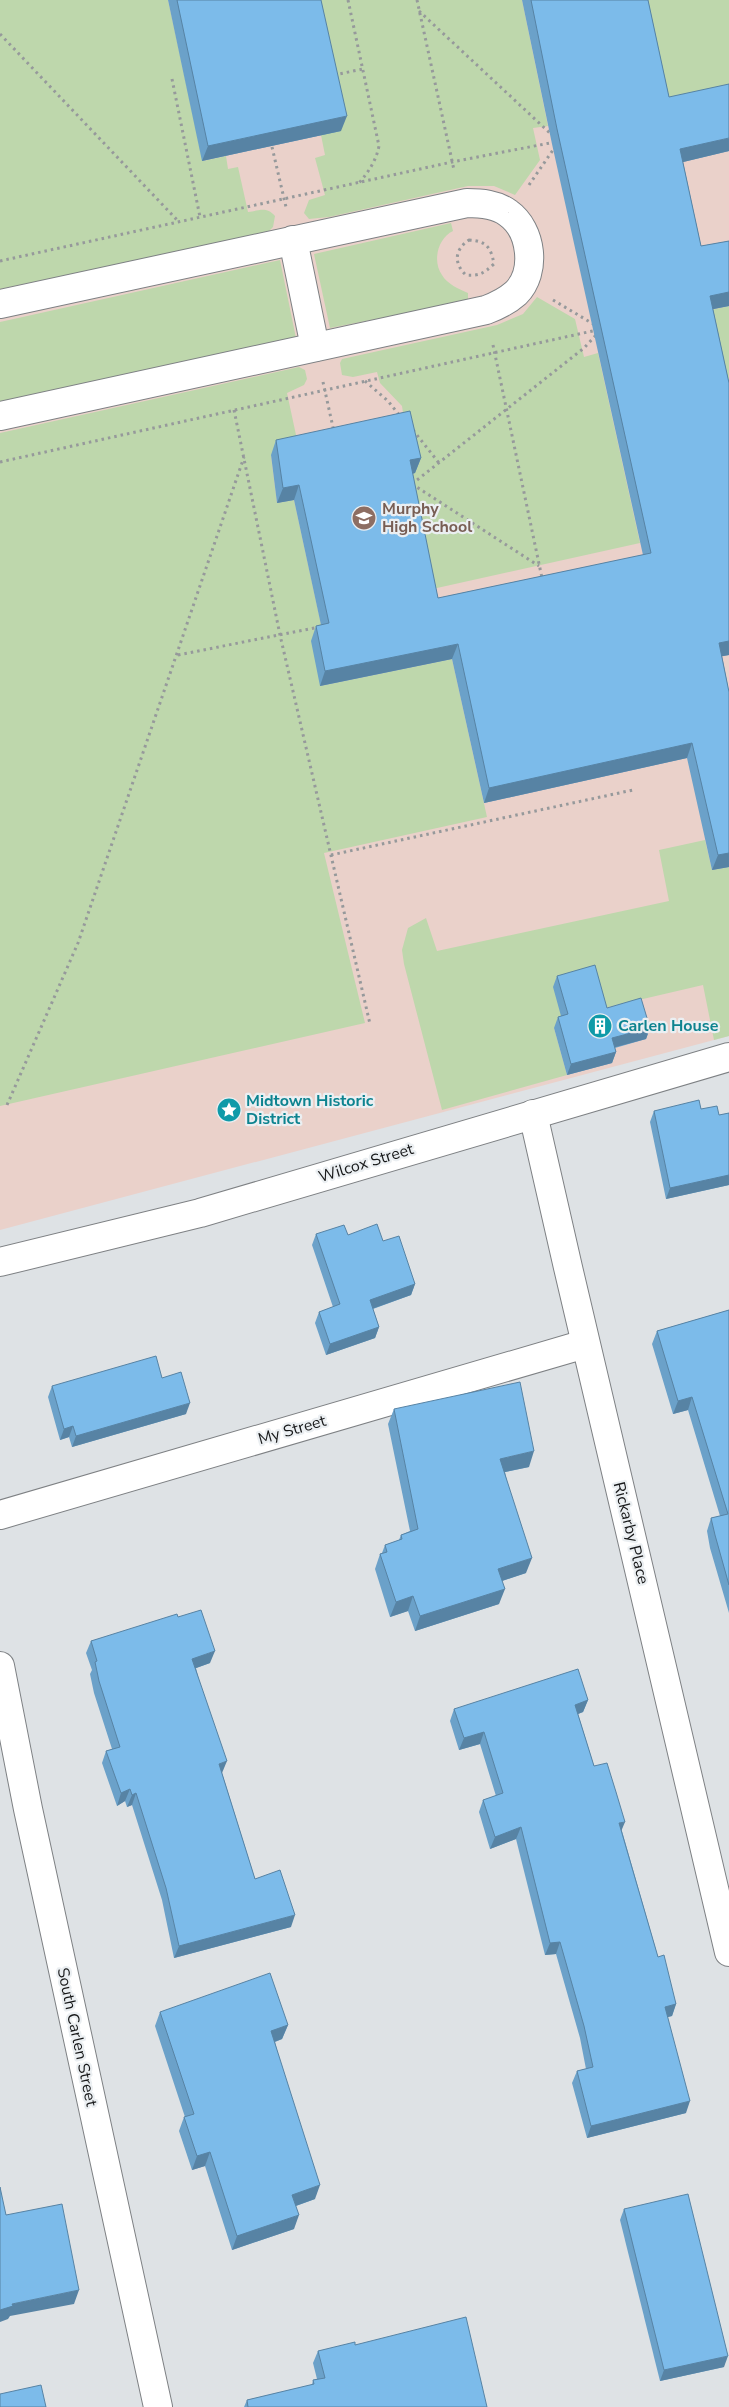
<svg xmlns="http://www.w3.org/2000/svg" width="729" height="2407" font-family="'Nunito Sans',sans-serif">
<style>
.education{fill:#ead1ca}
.green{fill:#bed7ac}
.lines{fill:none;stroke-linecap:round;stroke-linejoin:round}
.minor-casing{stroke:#7e8184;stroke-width:30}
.path{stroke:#96999b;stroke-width:3;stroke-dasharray:2.5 4;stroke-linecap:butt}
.minor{stroke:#fff;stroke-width:28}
.wall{fill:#6ba1c9}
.shaded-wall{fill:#5783a4}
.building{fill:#7cbbea;stroke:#5783a4}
.labels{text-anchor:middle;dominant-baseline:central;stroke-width:4.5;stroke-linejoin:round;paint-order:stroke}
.education-label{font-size:16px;font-weight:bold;fill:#785e54;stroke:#ebeff2;text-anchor:start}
.culture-label{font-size:16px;font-weight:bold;fill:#0d838f;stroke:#ebeff2;text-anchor:start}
.street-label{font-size:16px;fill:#171819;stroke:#ebeff2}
</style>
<rect width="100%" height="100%" fill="#dee2e5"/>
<!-- education -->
<path class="education" d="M0,0H729V1036L0,1230Z"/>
<!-- green -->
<g class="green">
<path d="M0,0H168L203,161L226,156L228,169L238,167L248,212C259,211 266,206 275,216L273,227L267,233L0,289Z"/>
<path d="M312,0H522L548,126L533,128L540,160L515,195L494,186H468L329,217L309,219L304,213L309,200L325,195L315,158L325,155L321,135Z"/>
<path d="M639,0H729V98L663,112Z"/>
<path d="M451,223L453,231C438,238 432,261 442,275C447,284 459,289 468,293V301L330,328L314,254Z"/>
<path d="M280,260L296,338L0,402V322Z"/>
<path d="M537,297L575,319L584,357L598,353L640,543L428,590L402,406L380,383L377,372L353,377L342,375L340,363L342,359L497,325L523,314Z"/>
<path d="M729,306V421L696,313Z"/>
<path d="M299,367L305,370L307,379L304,385L287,393L299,449L271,456L277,503L294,500L324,638L320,686L452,659L487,817L324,853L365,1023L0,1106V433Z"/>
<path d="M705,840L712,870L729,867V1036L714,1040L703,985L600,1009L554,1028L567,1075L442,1110L404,964L402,950L408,928L426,918L437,951L669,901L659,850Z"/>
</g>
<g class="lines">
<defs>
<g id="minor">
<path d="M293,240L315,347"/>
<path d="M0,304L467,203C481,203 496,204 508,213C532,230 537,272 516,293C507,301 497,306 486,310L0,416"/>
<path d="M533,1114C596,1394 664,1673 729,1952"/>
<path d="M0,1262L200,1213L729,1057"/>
<path d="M0,1515L585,1344"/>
<path d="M0,1666L28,1809L158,2407"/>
</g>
</defs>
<!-- minor casing -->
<use href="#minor" class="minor-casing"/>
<!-- path -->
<g class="path">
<path d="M348,0L379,146C376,161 369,171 359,183"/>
<path d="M417,0L454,170"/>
<path d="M419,11L552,135"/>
<path d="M0,34L179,222"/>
<path d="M334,75L363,69"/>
<path d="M172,79L200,217"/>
<path d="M272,147L286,207"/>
<path d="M529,185L555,147"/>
<path d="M469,240C486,241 491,247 494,264C484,273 480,276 466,275C453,263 455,249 469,240Z"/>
<path d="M0,261L452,162L555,142"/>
<path d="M553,300L595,325"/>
<path d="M493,345L542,578"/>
<path d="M365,381L388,401L400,416"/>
<path d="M323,382L334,432"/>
<path d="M234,410L280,635L370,1024"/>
<path d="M413,430L439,463"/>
<path d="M0,462L597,330"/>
<path d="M412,484L584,348L597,334"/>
<path d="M412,484L539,566"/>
<path d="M178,655L319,627"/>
<path d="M331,855L633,790"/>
<path d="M7,1105L78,943L244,457"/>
</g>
<!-- minor -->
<use href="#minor" class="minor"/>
</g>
<!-- wall -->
<g class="wall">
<path d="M168,0H321L341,131L202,161Z"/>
<path d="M522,0H648L669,97L729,151L683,162L701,246L729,241V306L713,309L729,383V655L722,656L729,692V867L712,870L687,758L484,803L452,659L320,686L311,641L316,626L321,625L294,500L277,503L271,455L276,440L421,458L415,473L412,474L438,598L643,555L552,144Z"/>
<path d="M557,976L607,1008L650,1028L646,1039L615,1048L616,1052L612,1063L567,1075L554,1028L558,1017L561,1016L553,987Z"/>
<path d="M701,1109L719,1115L729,1113V1185L666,1199L650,1122L654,1111Z"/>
<path d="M316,1234L348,1235L383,1241L415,1284L411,1295L373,1309L379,1327L375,1338L326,1355L315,1323L319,1312L333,1307L312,1245Z"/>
<path d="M729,1310V1613L710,1548L707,1531L711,1518L720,1516L688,1410L673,1414L652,1344L657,1331Z"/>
<path d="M162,1378L186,1414L72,1447L69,1437L60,1440L48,1397L52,1386Z"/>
<path d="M394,1409L529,1467L505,1472L526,1573L502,1581L499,1604L415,1631L408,1611L390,1617L375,1569L380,1554L382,1553L385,1545L399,1540L401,1535L410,1531L388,1424Z"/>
<path d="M178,1617L210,1663L196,1668L222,1773L255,1879L291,1927L174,1958L162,1900L132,1805L127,1807L125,1801L117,1806L102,1763L106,1751L112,1749L94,1693L90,1674L92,1670L86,1653L91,1641Z"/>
<path d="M588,1700L583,1712L578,1714L594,1766L622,1831L658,1957L676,2004L672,2016L667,2017L686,2113L587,2138L572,2083L577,2071L586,2069L580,2038L556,1954L545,1955L516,1839L490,1849L479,1812L483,1800L496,1796L480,1744L459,1750L450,1721L454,1709Z"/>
<path d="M160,2012L288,2025L282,2039L275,2042L315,2199L296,2206L294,2229L232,2250L205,2166L192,2170L179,2131L184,2117H185L155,2026Z"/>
<path d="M624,2209L724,2367L660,2381L620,2220Z"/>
<path d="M355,2345L487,2407H244L247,2400L312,2385L313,2380L317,2379L313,2363L318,2351Z"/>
</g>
<!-- shaded-wall -->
<g class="shaded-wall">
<path d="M347,116L341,131L202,161L208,146Z"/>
<path d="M729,138V151L675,164L680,149Z"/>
<path d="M729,292V306L704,311L710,296Z"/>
<path d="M421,458L415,473L404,476L410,460Z"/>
<path d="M299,485L294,500L277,503L283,488Z"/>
<path d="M729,641V655L713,658L719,643Z"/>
<path d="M458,644L452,659L320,686L325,671Z"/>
<path d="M692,743L687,758L484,803L489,788Z"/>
<path d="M729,853V867L712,870L718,855Z"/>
<path d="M650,1028L646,1039L608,1049L612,1038Z"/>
<path d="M616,1052L612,1063L567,1075L571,1064Z"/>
<path d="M729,1175V1185L666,1199L670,1188Z"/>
<path d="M415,1284L411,1295L366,1311L370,1300Z"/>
<path d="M379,1327L375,1338L326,1355L330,1344Z"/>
<path d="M692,1397L688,1410L673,1414L678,1401Z"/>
<path d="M190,1403L186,1414L72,1447L76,1436Z"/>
<path d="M73,1426L69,1437L60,1440L64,1429Z"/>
<path d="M534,1451L529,1467L495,1474L500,1459Z"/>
<path d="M532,1558L526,1573L493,1584L498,1569Z"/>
<path d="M505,1589L499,1604L415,1631L420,1616Z"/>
<path d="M413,1596L408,1611L390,1617L396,1602Z"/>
<path d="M215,1651L210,1663L188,1671L192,1659Z"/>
<path d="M588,1700L583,1712L570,1717L575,1705Z"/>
<path d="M484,1732L480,1744L459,1750L464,1738Z"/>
<path d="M227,1761L222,1773L214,1776L219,1764Z"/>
<path d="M130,1789L125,1801L117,1806L121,1793Z"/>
<path d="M136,1793L132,1805L127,1807L132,1795Z"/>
<path d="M625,1822L620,1834L619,1823Z"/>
<path d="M521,1827L516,1839L490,1849L495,1837Z"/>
<path d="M295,1915L291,1927L174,1958L179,1946Z"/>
<path d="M560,1942L556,1954L545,1955L550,1943Z"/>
<path d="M676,2004L672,2016L660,2019L665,2007Z"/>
<path d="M288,2025L282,2039L266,2045L271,2031Z"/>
<path d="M690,2101L686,2113L587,2138L591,2126Z"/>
<path d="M210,2152L205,2166L192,2170L197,2156Z"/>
<path d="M320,2185L315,2199L287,2209L292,2195Z"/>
<path d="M299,2215L294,2229L232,2250L237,2236Z"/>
<path d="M79,2290L74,2304L10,2316L8,2319L0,2322V2310L12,2304Z"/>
<path d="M728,2356L724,2367L660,2381L664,2370Z"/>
</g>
<!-- building -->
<g class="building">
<path d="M177,0H321L347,116L208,146Z"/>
<path d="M531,0H648L669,97L729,84V138L680,149L701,246L729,241V292L710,296L729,383V641L719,643L729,692V853L718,855L692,743L489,788L458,644L325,671L316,626L329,623L299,485L283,488L276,440L410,411L421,458L410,460L438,598L651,553L557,129Z"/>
<path d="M595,965L607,1008L641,998L650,1028L612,1038L616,1052L571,1064L558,1017L568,1014L557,976Z"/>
<path d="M699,1100L701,1109L717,1106L719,1115L729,1113V1175L670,1188L654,1111Z"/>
<path d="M377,1224L383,1241L399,1236L415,1284L370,1300L379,1327L330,1344L319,1312L340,1304L316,1234L344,1225L348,1235Z"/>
<path d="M729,1310V1585L715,1535L711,1518L728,1514L692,1397L678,1401L657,1331Z"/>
<path d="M156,1356L162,1378L181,1372L190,1403L76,1436L73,1426L64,1429L52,1386Z"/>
<path d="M520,1382L534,1451L500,1459L532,1558L498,1569L505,1589L420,1616L413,1596L396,1602L380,1554L387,1552L385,1545L402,1539L401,1535L418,1529L394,1409Z"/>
<path d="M201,1610L215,1651L192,1659L227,1761L219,1764L255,1879L280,1870L295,1915L179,1946L166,1888L136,1793L132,1795L130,1789L121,1793L106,1751L120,1747L99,1681L95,1662L97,1661L91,1641L177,1614L178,1617Z"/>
<path d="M578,1669L588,1700L575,1705L594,1766L607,1763L616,1792L625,1822L619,1823L658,1957L664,1955L676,2004L665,2007L690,2101L591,2126L577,2071L593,2067L584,2026L560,1942L550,1943L521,1827L495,1837L483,1800L503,1793L484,1732L464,1738L454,1709Z"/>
<path d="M270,1973L288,2025L271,2031L320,2185L292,2195L299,2215L237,2236L210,2152L197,2156L184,2117L194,2114L160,2012Z"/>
<path d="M0,2187L6,2215L62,2204L79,2290L12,2304L13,2306L0,2310Z"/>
<path d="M688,2194L728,2356L664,2370L624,2209Z"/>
<path d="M466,2317L487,2407H248L247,2400L314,2384L313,2380L325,2378L318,2351L355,2342V2345Z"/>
<path d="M41,2385L46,2407H0V2394Z"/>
</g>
<!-- icons -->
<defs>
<symbol id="school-disc" viewBox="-11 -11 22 22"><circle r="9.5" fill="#8d6e63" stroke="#ebeff2"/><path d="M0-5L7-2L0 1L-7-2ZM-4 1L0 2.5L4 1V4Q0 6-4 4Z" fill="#fff"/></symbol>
<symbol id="building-disc" viewBox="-11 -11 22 22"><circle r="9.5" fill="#0f9aa8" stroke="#ebeff2"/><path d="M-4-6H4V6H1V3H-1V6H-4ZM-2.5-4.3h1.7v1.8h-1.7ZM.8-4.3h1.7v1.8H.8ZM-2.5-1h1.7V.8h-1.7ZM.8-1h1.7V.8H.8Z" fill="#fff"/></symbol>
<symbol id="sight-disc" viewBox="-11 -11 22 22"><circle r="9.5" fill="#0f9aa8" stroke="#ebeff2"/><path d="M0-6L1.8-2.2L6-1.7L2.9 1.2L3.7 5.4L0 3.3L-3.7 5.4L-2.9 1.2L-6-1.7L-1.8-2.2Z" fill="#fff"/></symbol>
</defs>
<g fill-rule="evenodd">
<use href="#school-disc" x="350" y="504" width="28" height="28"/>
<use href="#building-disc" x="586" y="1012" width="28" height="28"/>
<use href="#sight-disc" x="215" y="1096" width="28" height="28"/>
</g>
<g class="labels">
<!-- education labels -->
<g class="education-label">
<text x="382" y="509">Murphy<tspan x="382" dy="18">High School</tspan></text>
</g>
<!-- culture labels -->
<g class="culture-label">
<text x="618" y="1026">Carlen House</text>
<text x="246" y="1101">Midtown Historic<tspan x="246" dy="18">District</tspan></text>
</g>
<!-- street labels -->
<g class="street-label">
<text transform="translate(366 1163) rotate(-17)">Wilcox Street</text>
<text transform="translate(292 1430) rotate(-16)">My Street</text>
<text transform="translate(631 1533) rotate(76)">Rickarby Place</text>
<text transform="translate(77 2037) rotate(78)">South Carlen Street</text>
</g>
</g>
</svg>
